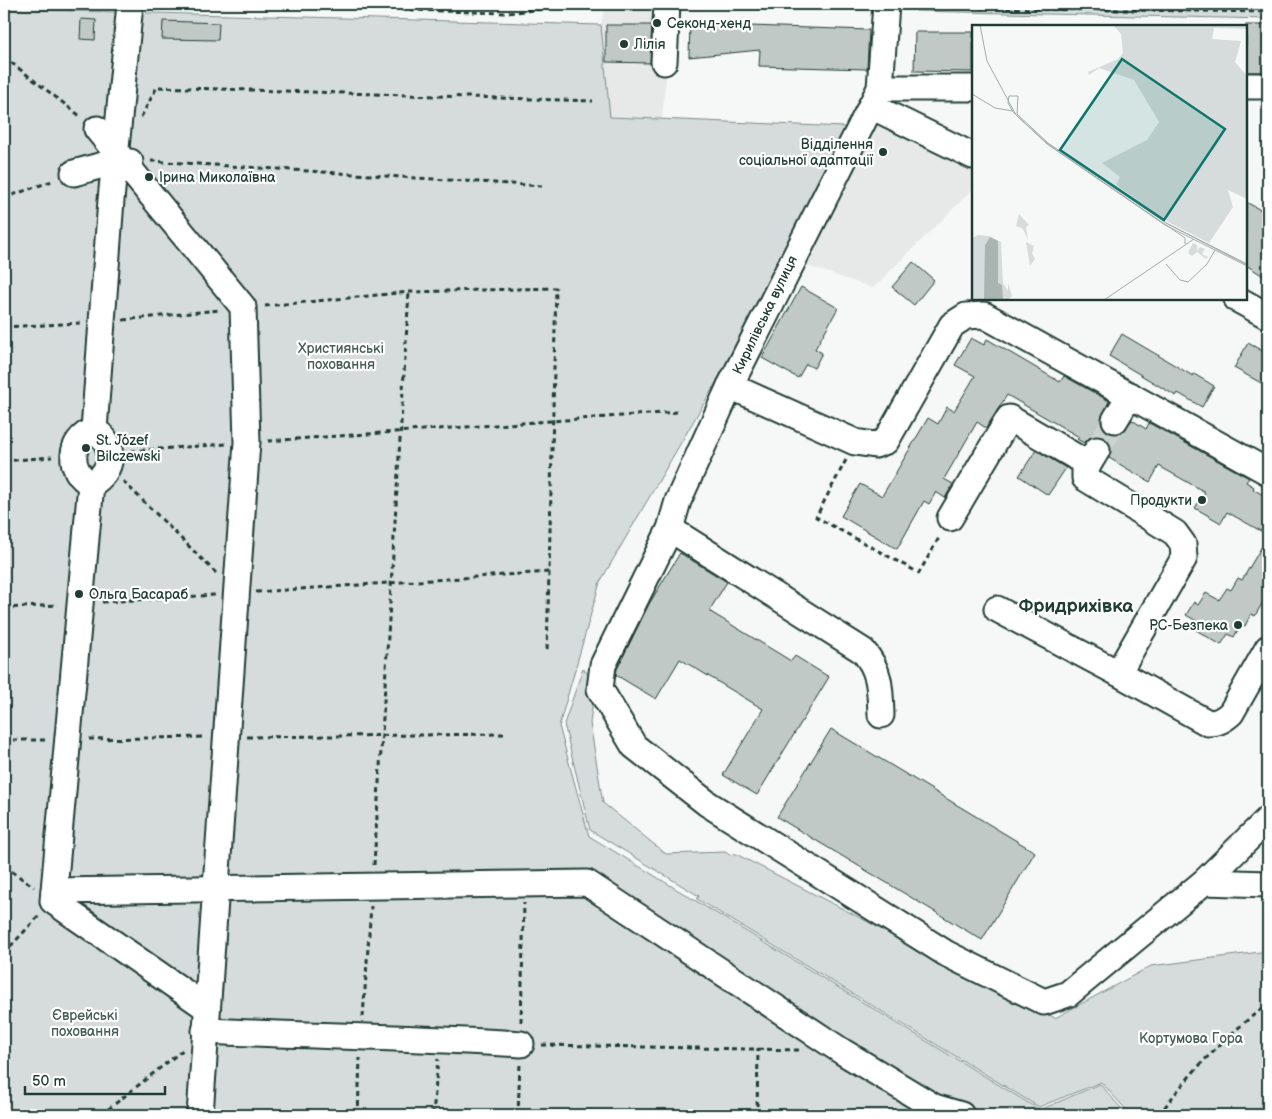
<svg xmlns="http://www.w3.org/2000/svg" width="1272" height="1119" font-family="'Balsamiq Sans',sans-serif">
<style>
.built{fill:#e6e9e8}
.green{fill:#d6dcdb;stroke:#7a8c88}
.building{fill:#c0c9c6;stroke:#1f3d34}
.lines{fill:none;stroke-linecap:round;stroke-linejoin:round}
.minor-tunnel{stroke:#cbd2d0;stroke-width:25;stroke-dasharray:25 12;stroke-linecap:butt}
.minor-casing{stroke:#1f3d34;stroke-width:29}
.path{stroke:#1f3d34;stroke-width:3;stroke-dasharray:5 4;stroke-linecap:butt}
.minor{stroke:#fff;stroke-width:25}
.poi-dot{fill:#1f3d34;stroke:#fff;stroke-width:2}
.labels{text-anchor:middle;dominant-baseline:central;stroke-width:4.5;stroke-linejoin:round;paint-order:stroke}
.poi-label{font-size:14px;fill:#1f3d34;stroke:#fff;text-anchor:start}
.street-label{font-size:14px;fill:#1f3d34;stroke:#fff}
.park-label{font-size:14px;fill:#445d55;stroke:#fff}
.district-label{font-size:19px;font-weight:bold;fill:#1f3d34;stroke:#fff}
.inset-road{fill:none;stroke:#a0ada9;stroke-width:1}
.view{fill:#0f766e;fill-opacity:0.15;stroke:#0f766e;stroke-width:2.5}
.inset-edge{fill:none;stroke:#1f3d34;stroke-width:2.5}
</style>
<rect width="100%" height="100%" fill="#f6f7f7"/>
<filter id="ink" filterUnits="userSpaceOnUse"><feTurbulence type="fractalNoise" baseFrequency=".02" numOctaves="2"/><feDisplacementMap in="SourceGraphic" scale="10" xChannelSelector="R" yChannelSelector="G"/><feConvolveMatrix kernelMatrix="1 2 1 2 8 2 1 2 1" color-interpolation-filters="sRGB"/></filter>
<g filter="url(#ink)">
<!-- built -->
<g class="built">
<path d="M605,4H673L662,119L610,117L601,25Z"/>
<path d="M888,123L973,165V189L873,288L805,265L868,129Z"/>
</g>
<!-- green -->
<g class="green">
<path d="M913,4H1268V19L916,11Z"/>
<path d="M4,9L601,25L610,117L845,127L747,329L600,582L559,726L589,836L1040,1110L1100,1084L1127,1115H4Z"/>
<path d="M583,668L595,684L590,723L603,803L666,854L725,852L732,856L734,853L1055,1018L1151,966L1268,951V1115H1131L1101,1082L1039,1107L697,899L699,896L590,830L564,724Z"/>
</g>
<!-- building -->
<g class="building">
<path d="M81,19L96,20L95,40L80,39Z"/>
<path d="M163,21L219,23L218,40L162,39Z"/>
<path d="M690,24L869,30L867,69L759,66L760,50L689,57Z"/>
<path d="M606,25H652L650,63L606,62Z"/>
<rect x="1246" y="25" width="22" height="47"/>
<path d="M915,32H973V72L914,71Z"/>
<path d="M1246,202L1266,213L1262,220L1268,224V279L1246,265Z"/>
<path d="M913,262L934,280L914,305L892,287Z"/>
<path d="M801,287L838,308L815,349L822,353L814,368L806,364L798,378L762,358Z"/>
<path d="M1122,334L1193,376L1194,374L1214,386L1202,407L1178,393L1176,396L1109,356Z"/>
<path d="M971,338L984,345L987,339L1060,382L1064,376L1109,401L1101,419L1102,427L1108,433H1122L1132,420L1146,429L1149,423L1249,478L1246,482L1254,487L1253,489L1268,498V535L1227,512L1221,523L1195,508L1205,492L1159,466L1150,482L1109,458L1111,450L1105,438L1098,436L1090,437L1084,443L1077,439L1079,437L1007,395L986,428L977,422L944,479L953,484L945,498L936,492L929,504L924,501L897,549L841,516L860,484L882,496L928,418L938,424L947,407L954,411L975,376L955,365Z"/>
<path d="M1248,343L1268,354V370L1261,383L1234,368Z"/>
<path d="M1036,450L1066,468L1048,495L1019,476Z"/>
<path d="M1268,536V593L1255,616L1251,614L1245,626L1241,624L1234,637L1228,634L1221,645L1196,630L1200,623L1186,615L1194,602L1198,605L1206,593L1219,600L1227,588L1231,590L1238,578L1242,580Z"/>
<path d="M680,553L727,582L709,611L791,661L795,656L829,677L757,795L723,775L763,709L680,659L656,699L616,675L617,669L649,604Z"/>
<path d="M831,729L1035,852L982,940L777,817Z"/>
</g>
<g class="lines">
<!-- minor-tunnel -->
<path class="minor-tunnel" d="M1097,450L1115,420"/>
<defs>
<g id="minor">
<path d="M886,4L880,88L730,386L678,501L670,529L603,665L600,689L634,746L708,804L947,954L1044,1002L1068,994L1204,882L1268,819"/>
<path d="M664,62L667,4"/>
<path d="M1246,86H1268"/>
<path d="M880,88H973"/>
<path d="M871,106L973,156"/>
<path d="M97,129L243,307L247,442L200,1115"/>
<path d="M74,173L110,163L130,162"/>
<path d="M1237,299L1268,316"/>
<path d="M730,386L855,442L875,445L886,441L952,325L966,316L984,315L1268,472"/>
<path d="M1115,420L1130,395"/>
<path d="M94,430L111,200L130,4"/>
<path d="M1097,450L1085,470V478L1175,533L1183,544L1184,558L1118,673L1208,723C1218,723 1223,720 1231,713L1268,648"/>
<path d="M91,484L53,901L207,1008"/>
<path d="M91,484C67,471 68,440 94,430"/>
<path d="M91,484C114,472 117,443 94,430"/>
<path d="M950,518L1009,418L1088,464"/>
<path d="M670,529L863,651C881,671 880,690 881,715"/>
<path d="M997,609L1118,673"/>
<path d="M1204,882L1268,884"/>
<path d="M54,891L587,883L843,1052L934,1107L961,1115"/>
<path d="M205,1031C311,1036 416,1037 521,1044"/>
</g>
</defs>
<!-- minor casing -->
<use href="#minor" class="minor-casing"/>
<!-- path -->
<g class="path">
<path d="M4,4L108,6"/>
<path d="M739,4L866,7"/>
<path d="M149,5L217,4L506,13L591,4"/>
<path d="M907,7L1268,12"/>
<path d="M4,57L80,116"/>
<path d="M141,117L157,87L593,101"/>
<path d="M151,161L542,186"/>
<path d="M4,198L55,180"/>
<path d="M265,306L409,292L556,288L547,652"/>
<path d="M123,320L219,310"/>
<path d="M4,327L82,323"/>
<path d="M268,441L678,412"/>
<path d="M131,451L227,444"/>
<path d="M846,460L816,517L919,573L940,536"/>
<path d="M4,461L52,457"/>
<path d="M123,481L216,573"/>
<path d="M256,592L549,572"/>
<path d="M102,602L215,595"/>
<path d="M4,608L58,605"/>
<path d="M247,737L504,734"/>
<path d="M89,739L206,737"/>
<path d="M4,740H48"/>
<path d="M374,865L409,292"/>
<path d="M4,866L34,887"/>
<path d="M4,953L39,916"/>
<path d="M363,1017L371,906"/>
<path d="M521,1022L524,903"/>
<path d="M542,1045L800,1050"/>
<path d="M101,1115L184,1049"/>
<path d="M358,1115L360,1058"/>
<path d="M433,1115L438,1059"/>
<path d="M518,1115L520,1063"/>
<path d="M757,1115L758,1048"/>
<path d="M1159,1115C1191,1071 1225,1036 1268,1004"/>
</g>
<!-- minor -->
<use href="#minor" class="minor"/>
</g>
</g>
<!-- markers -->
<g class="poi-dot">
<circle cx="657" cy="23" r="5"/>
<circle cx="624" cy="44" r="5"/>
<circle cx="883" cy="152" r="5"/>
<circle cx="149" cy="177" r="5"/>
<circle cx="86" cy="448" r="5"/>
<circle cx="1202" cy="500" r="5"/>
<circle cx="79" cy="594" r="5"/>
<circle cx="1238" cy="625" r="5"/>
</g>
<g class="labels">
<!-- poi labels -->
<g class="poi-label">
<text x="667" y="23">Секонд-хенд</text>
<text x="634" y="44">Лілія</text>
<text x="873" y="144" text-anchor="end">Відділення<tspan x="873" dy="16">соціальної адаптації</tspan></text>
<text x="159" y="177">Ірина Миколаївна</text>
<text x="96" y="440">St. Józef<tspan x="96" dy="16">Bilczewski</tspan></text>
<text x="1192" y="500" text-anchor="end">Продукти</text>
<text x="89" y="594">Ольга Басараб</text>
<text x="1228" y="625" text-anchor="end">РС-Безпека</text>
</g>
<!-- street labels -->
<g class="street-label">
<text transform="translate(765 315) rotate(-64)">Кирилівська вулиця</text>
</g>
<!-- park labels -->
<g class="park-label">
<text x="341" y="348">Християнські<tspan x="341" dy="16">поховання</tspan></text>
<text x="85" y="1015">Єврейські<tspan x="85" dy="16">поховання</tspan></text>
<text x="1191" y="1038">Кортумова Гора</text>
</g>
<!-- district labels -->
<g class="district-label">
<text x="1076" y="606">Фридрихівка</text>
</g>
</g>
<!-- overview -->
<g transform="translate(972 25)">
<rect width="275" height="275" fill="#f6f7f7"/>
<path d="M141,0H275V4L242,3L240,14L269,16L263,37L275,51V174L256,165L261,182L237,218L196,197L144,160L148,152L130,138L175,115L187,97L162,55L127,43L117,50L116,47L146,34L151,28L149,9ZM47,189L57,200L54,202L56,215L51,204L44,201ZM6,210L17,211L29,217L31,258L36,266V258L40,271L36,275H0V213ZM54,217L62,221L60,228L63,234L58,241ZM221,218L225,220V226L228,222L233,224L230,229L236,232L234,234L225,227L220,231L216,228Z" fill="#d6dcdb"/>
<path d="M18,212L26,216V258L30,260L31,275H12L13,220Z" fill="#aab5b1"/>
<path class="inset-road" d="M8,0L15,36L44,90L76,119L213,213V219M0,69L23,83L41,86M194,198L275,240M194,239L208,255L216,257L235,239L243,225M275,239L194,198L76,118L45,89L46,71H37L36,78L41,87L75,119L193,200L275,241M132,275L222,214"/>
<path class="view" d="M150,34L253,104L192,195L88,125Z"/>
<rect width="275" height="275" class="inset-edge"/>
</g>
<!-- margin -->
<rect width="1272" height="1119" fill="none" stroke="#fff" stroke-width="20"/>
<rect x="10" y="10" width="1252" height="1099" fill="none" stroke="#1f3d34" stroke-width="2" filter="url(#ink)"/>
<!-- scale -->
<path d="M25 1086v8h140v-8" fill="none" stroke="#1f3d34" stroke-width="2.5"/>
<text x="32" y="1086" font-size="15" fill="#1f3d34" stroke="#ffffff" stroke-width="4" paint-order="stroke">50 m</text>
</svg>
